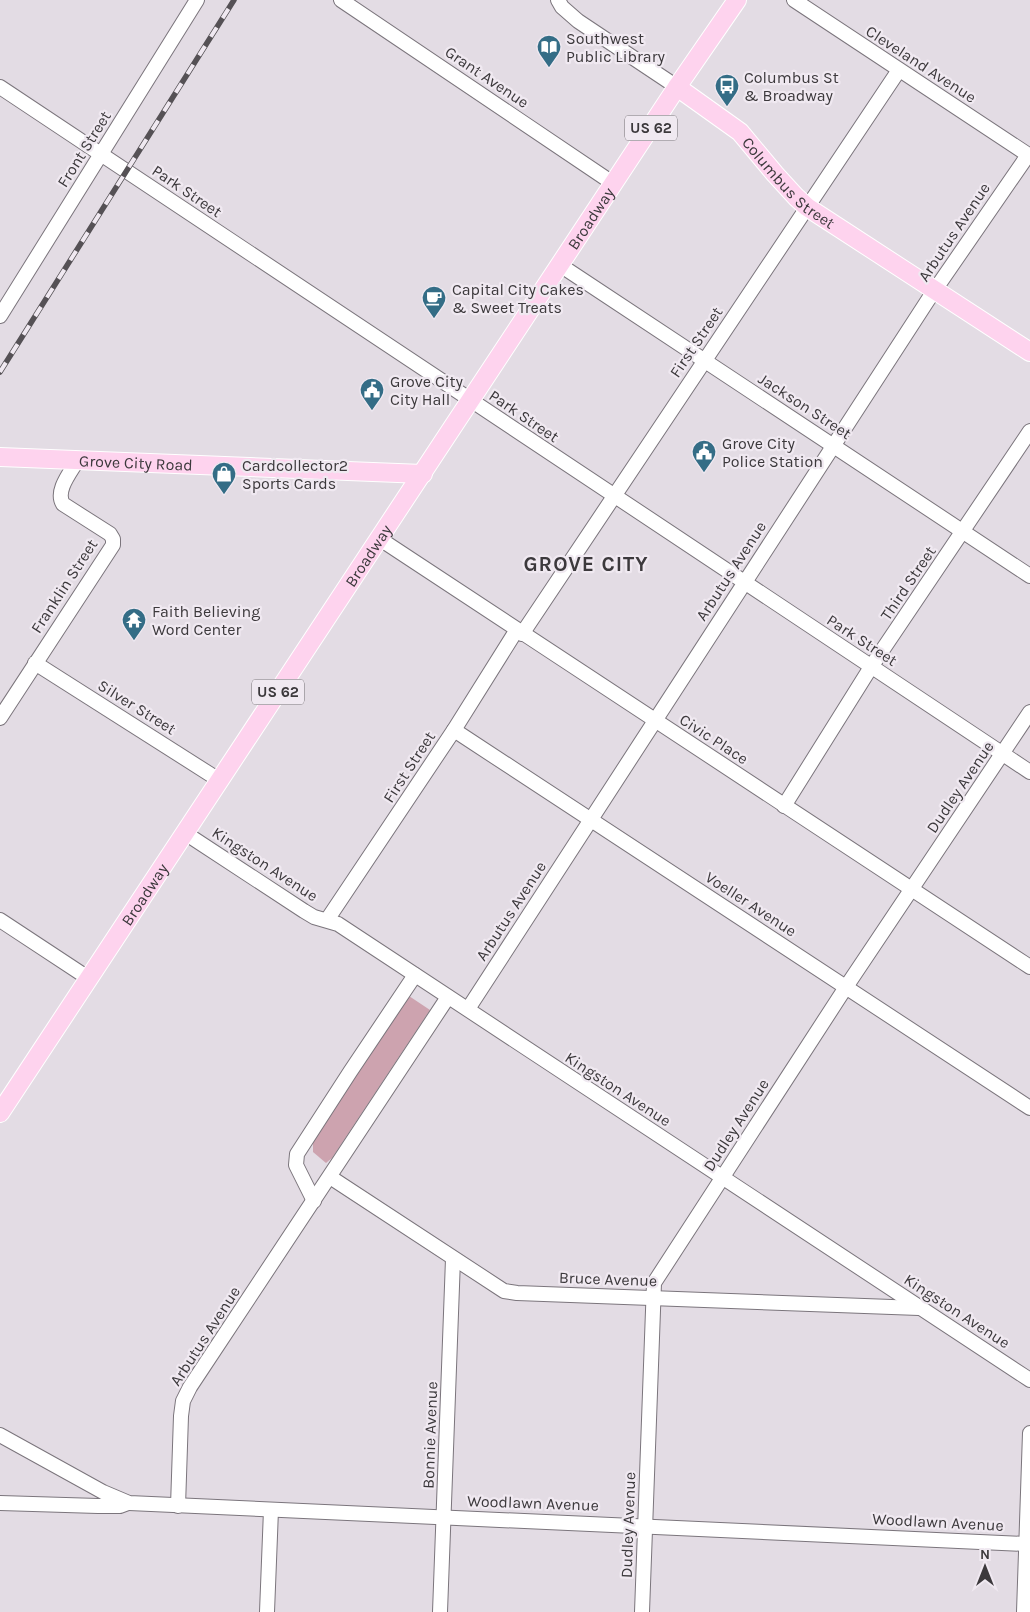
<svg xmlns="http://www.w3.org/2000/svg" width="1030" height="1612" font-family="Karla,sans-serif">
<style>
.green{fill:#cda3af}
.lines{fill:none;stroke-linecap:round;stroke-linejoin:round}
.minor-casing{stroke:#7b757c;stroke-width:16}
.major-casing{stroke:#fff;stroke-width:20}
.minor{stroke:#fff;stroke-width:14}
.major{stroke:#fed3ee;stroke-width:18}
.rail-casing{stroke:#555155;stroke-width:5.5}
.rail{stroke:#f0e9f1;stroke-width:4;stroke-dasharray:11;stroke-linecap:butt}
.labels{text-anchor:middle;dominant-baseline:central;stroke-width:4.5;stroke-linejoin:round;paint-order:stroke}
.shield{fill:#f0e9f1;stroke:#726e72;stroke-width:1}
.shield-label{font-size:15px;font-weight:bold;fill:#3c393c}
.poi-label{font-size:16px;fill:#3c393c;stroke:#f0e9f1;text-anchor:start}
.street-label{font-size:16px;fill:#3c393c;stroke:#f0e9f1}
.district-label{font-size:21px;font-weight:bold;letter-spacing:1px;fill:#3c393c;stroke:#f0e9f1}
</style>
<rect width="100%" height="100%" fill="#e3dce4"/>
<!-- green -->
<path class="green" d="M409,996L430,1010L332,1158L326,1163L313,1152V1139Z"/>
<g class="lines">
<defs>
<g id="minor">
<path d="M341,0L614,184"/>
<path d="M558,0L562,7L578,21L677,87"/>
<path d="M794,0L1030,156"/>
<path d="M0,87L1030,772"/>
<path d="M560,265L1030,576"/>
<path d="M0,316L197,0"/>
<path d="M380,539L1030,967"/>
<path d="M522,634L899,70"/>
<path d="M35,663L219,780"/>
<path d="M0,718L113,545V539L110,534L63,504C55,491 70,473 77,461"/>
<path d="M454,730L1030,1108"/>
<path d="M784,806L871,667L1030,431"/>
<path d="M185,833L304,911L314,917L338,924L1030,1380"/>
<path d="M0,920L88,978"/>
<path d="M327,920L454,730L516,631"/>
<path d="M468,1009L928,300L1028,155"/>
<path d="M330,1177L504,1291L517,1293L919,1308"/>
<path d="M314,1201L296,1165L297,1154L350,1072L415,975"/>
<path d="M0,1435L103,1492L129,1503L1026,1544"/>
<path d="M0,1503L98,1506H120L128,1503"/>
<path d="M178,1506L181,1416L183,1401L190,1387L448,997"/>
<path d="M267,1612L271,1510"/>
<path d="M440,1612L453,1259"/>
<path d="M642,1612L654,1283L846,987L1030,712"/>
<path d="M1024,1612L1030,1433"/>
</g>
<g id="major">
<path id="s1" d="M677,87L740,132L775,174L796,197L807,207L1030,352"/>
<path id="s2" d="M0,457L423,474"/>
<path id="s3" d="M0,1113L677,87L737,0"/>
</g>
</defs>
<!-- minor casing -->
<use href="#minor" class="minor-casing"/>
<!-- major casing -->
<use href="#major" class="major-casing"/>
<!-- minor -->
<use href="#minor" class="minor"/>
<!-- major -->
<use href="#major" class="major"/>
<defs>
<path id="rail" d="M0,372L234,0"/>
</defs>
<!-- rail casing -->
<use href="#rail" class="rail-casing"/>
<!-- rail -->
<use href="#rail" class="rail"/>
</g>
<!-- icons -->
<defs>
<symbol id="library-pin" viewBox="-11 -11 22 30"><path d="M0 17L-7.5 6A9.5 9.5 0 1 1 7.5 6Z" fill="#346d86" stroke="#f0e9f1"/><path d="M-6-4Q-3-5.5-.7-3.5V5Q-3 3-6 4ZM6-4Q3-5.5 .7-3.5V5Q3 3 6 4Z" fill="#fff"/></symbol>
<symbol id="bus-pin" viewBox="-11 -11 22 30"><path d="M0 17L-7.5 6A9.5 9.5 0 1 1 7.5 6Z" fill="#346d86" stroke="#f0e9f1"/><path d="M-5-6H5V4H4V6H2V4H-2V6H-4V4H-5ZM-3.5-4V0h7V-4ZM-3.5 1.2v1.5H-2V1.2ZM2 1.2v1.5H3.5V1.2Z" fill="#fff"/></symbol>
<symbol id="cafe-pin" viewBox="-11 -11 22 30"><path d="M0 17L-7.5 6A9.5 9.5 0 1 1 7.5 6Z" fill="#346d86" stroke="#f0e9f1"/><path d="M-5.5-4.5H6V0H3Q3 3.5 0 3.5H-2.5Q-5.5 3.5-5.5 0ZM3-3.2v2h1.7v-2ZM-6 4.5H4V6H-6Z" fill="#fff"/></symbol>
<symbol id="civic-pin" viewBox="-11 -11 22 30"><path d="M0 17L-7.5 6A9.5 9.5 0 1 1 7.5 6Z" fill="#346d86" stroke="#f0e9f1"/><path d="M-.6-6.5H3V-4.5H.6V-3L4-1V1h2V6H-6V1h2V-1L-.6-3ZM-1.2 2.5V6h2.4V2.5Z" fill="#fff"/></symbol>
<symbol id="shop-pin" viewBox="-11 -11 22 30"><path d="M0 17L-7.5 6A9.5 9.5 0 1 1 7.5 6Z" fill="#346d86" stroke="#f0e9f1"/><path d="M-5-2.5h2.3a2.7 3.5 0 0 1 5.4 0H5L5.5 6h-11ZM-1.5-2.5h3a1.5 2.3 0 0 0-3 0Z" fill="#fff"/></symbol>
<symbol id="temple-pin" viewBox="-11 -11 22 30"><path d="M0 17L-7.5 6A9.5 9.5 0 1 1 7.5 6Z" fill="#346d86" stroke="#f0e9f1"/><path d="M0-6L5-2H3V0L6.5 2.5H4V6H1.5V3h-3V6H-4V2.5H-6.5L-3 0V-2H-5Z" fill="#fff"/></symbol>
</defs>
<g fill-rule="evenodd">
<use href="#library-pin" x="535" y="33" width="28" height="38"/>
<use href="#bus-pin" x="713" y="72" width="28" height="38"/>
<use href="#cafe-pin" x="420" y="284" width="28" height="38"/>
<use href="#civic-pin" x="358" y="376" width="28" height="38"/>
<use href="#civic-pin" x="690" y="438" width="28" height="38"/>
<use href="#shop-pin" x="210" y="460" width="28" height="38"/>
<use href="#temple-pin" x="120" y="606" width="28" height="38"/>
</g>
<g class="labels">
<!-- shield labels -->
<g class="shield">
<rect x="625" y="115.5" width="52" height="25" rx="4"/>
<rect x="252" y="679.5" width="52" height="25" rx="4"/>
</g>
<g class="shield-label">
<text x="651" y="128">US 62</text>
<text x="278" y="692">US 62</text>
</g>
<!-- poi labels -->
<g class="poi-label">
<text x="566" y="38">Southwest<tspan x="566" dy="18">Public Library</tspan></text>
<text x="744" y="77">Columbus St<tspan x="744" dy="18">&amp; Broadway</tspan></text>
<text x="452" y="289">Capital City Cakes<tspan x="452" dy="18">&amp; Sweet Treats</tspan></text>
<text x="390" y="381">Grove City<tspan x="390" dy="18">City Hall</tspan></text>
<text x="722" y="443">Grove City<tspan x="722" dy="18">Police Station</tspan></text>
<text x="242" y="465">Cardcollector2<tspan x="242" dy="18">Sports Cards</tspan></text>
<text x="152" y="611">Faith Believing<tspan x="152" dy="18">Word Center</tspan></text>
</g>
<!-- street labels -->
<g class="street-label">
<text transform="translate(921 64) rotate(33)">Cleveland Avenue</text>
<text transform="translate(487 77) rotate(34)">Grant Avenue</text>
<text transform="translate(84 149) rotate(-58)">Front Street</text>
<text stroke="none"><textPath href="#s1" startOffset="148">Columbus Street</textPath></text>
<text transform="translate(187 191) rotate(34)">Park Street</text>
<text stroke="none"><textPath href="#s3" startOffset="1072">Broadway</textPath></text>
<text transform="translate(954 232) rotate(-56)">Arbutus Avenue</text>
<text transform="translate(696 342) rotate(-56)">First Street</text>
<text transform="translate(805 406) rotate(33)">Jackson Street</text>
<text transform="translate(524 416) rotate(34)">Park Street</text>
<text stroke="none"><textPath href="#s2" startOffset="136">Grove City Road</textPath></text>
<text stroke="none"><textPath href="#s3" startOffset="668">Broadway</textPath></text>
<text transform="translate(731 571) rotate(-57)">Arbutus Avenue</text>
<text transform="translate(908 583) rotate(-56)">Third Street</text>
<text transform="translate(64 586) rotate(-57)">Franklin Street</text>
<text transform="translate(862 640) rotate(33)">Park Street</text>
<text transform="translate(137 707) rotate(32)">Silver Street</text>
<text transform="translate(714 739) rotate(33)">Civic Place</text>
<text transform="translate(409 767) rotate(-57)">First Street</text>
<text transform="translate(960 787) rotate(-56)">Dudley Avenue</text>
<text transform="translate(265 864) rotate(33)">Kingston Avenue</text>
<text stroke="none"><textPath href="#s3" startOffset="262">Broadway</textPath></text>
<text transform="translate(751 904) rotate(33)">Voeller Avenue</text>
<text transform="translate(511 911) rotate(-57)">Arbutus Avenue</text>
<text transform="translate(618 1089) rotate(33)">Kingston Avenue</text>
<text transform="translate(736 1125) rotate(-57)">Dudley Avenue</text>
<text transform="translate(608 1279) rotate(2)">Bruce Avenue</text>
<text transform="translate(957 1311) rotate(33)">Kingston Avenue</text>
<text transform="translate(205 1336) rotate(-57)">Arbutus Avenue</text>
<text transform="translate(430 1435) rotate(-88)">Bonnie Avenue</text>
<text transform="translate(533 1503) rotate(2)">Woodlawn Avenue</text>
<text transform="translate(938 1522) rotate(3)">Woodlawn Avenue</text>
<text transform="translate(628 1525) rotate(-88)">Dudley Avenue</text>
</g>
<!-- district labels -->
<g class="district-label">
<text x="586" y="564">GROVE CITY</text>
</g>
</g>
<!-- north arrow -->
<g transform="translate(985 1567)" stroke="#f0e9f1" stroke-width="4" paint-order="stroke">
<path d="M0-4L9 19L0 12L-9 19Z" fill="#3c393c"/>
<text y="-8" font-size="14" font-weight="bold" text-anchor="middle" fill="#3c393c">N</text>
</g>
</svg>
